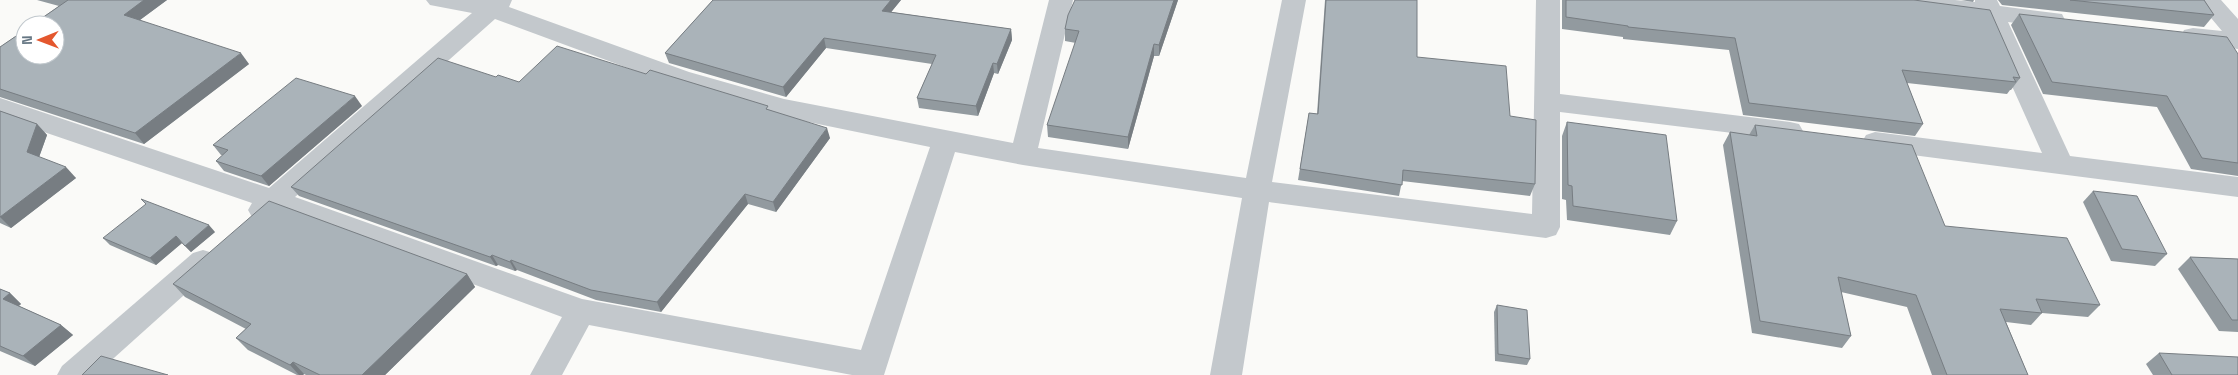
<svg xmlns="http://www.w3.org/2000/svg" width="2238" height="375" font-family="'Space Grotesk',sans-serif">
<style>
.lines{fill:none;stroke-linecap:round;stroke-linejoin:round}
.minor{fill:#c3c8cc;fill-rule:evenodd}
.wall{fill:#929a9f}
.shaded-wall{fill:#777d82}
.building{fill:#aab3b9;stroke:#777d82}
</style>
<rect width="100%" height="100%" fill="#fafaf8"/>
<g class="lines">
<!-- minor -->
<g class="minor">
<path d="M426,0H512L509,7L689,72L784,99L1013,143L1049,0H1073L1038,148L1246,178L1282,0H1306L1272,182L1532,214L1536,0H1560V94L1790,122L1799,124L1803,131L1799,138L1790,140L1560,112V227L1556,235L1546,238L1269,202L1242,375H1210L1242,198L1023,165L955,152L884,375H852L589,325L562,375H530L562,317L278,212C269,220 263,221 252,217L248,210L252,203L0,117V98L269,188L472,13L430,5ZM495,19L671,84L784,117L930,147L861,350L582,299L295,197Z"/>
<path d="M1881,0H1955L1975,2V0H1997L2000,6L2062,14L2065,20L2062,26L2053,28L2008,22L2070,156L2238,177V197L1866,149L1862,142L1866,135L1875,132L2042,153L1982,19L1893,8L1885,5Z"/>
<path d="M2196,0H2221L2238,19V49L2184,42L2181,36L2184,30L2193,28L2222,31Z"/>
<path d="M203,250L213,253L217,261L213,269L95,375H57L62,366L193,253Z"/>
</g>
</g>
<!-- wall -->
<g class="wall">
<path d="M37,0H167L140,20L249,64L144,144L0,97V47L59,6Z"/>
<path d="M713,0H901L891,12L1011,29L1012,40L998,74L994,73L978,116L919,108L917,98L932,64L826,48L786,97L669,63L665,53Z"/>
<path d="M1178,0L1159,56H1154L1128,149L1048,137L1047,125L1076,43L1065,41V29Z"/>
<path d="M1325,0H1417V57L1510,116L1535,184L1530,196L1402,181L1399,196L1298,180L1309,113L1317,114Z"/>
<path d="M1562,0H1914L2020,78L2011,90H2010L2007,94L1907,83L1923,124L1915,136L1743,115L1729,50L1623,39V37L1562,29Z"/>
<path d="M1961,0H1974L1973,2Z"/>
<path d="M1998,0H2204L2214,15L2204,27L2002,5Z"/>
<path d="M2019,14L2238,54V176L2191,169L2157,107L2043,94L2011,25Z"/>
<path d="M496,77L519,82L770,110L830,138L776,212L748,204L661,312L596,300L517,270L515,271L498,265L496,266L299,196L291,187Z"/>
<path d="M362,106L269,186L224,171L216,161L223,155H221L213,145Z"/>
<path d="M0,111L37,124L47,135L39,157L76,178L11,228L0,223Z"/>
<path d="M1567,122L1677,221L1670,235L1567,220L1566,200L1562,199V136Z"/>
<path d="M1755,125L1945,226L2100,305L2088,317L2042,313L2031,325L2006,322L2028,375H1932L1907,307L1841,292L1851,336L1842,348L1752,333L1723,145L1730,132L1749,135Z"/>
<path d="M2093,191L2167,254L2155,266L2111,261L2083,202Z"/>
<path d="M215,232L191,252L182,243L156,265L110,245L103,238Z"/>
<path d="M2190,257L2238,259V332L2219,331L2178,269Z"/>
<path d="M467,274L475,287L385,375H306L304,374L303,375H297L248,350L236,338L246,329L185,297L173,284Z"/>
<path d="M0,289L10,293L21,304L19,306L61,325L73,335L35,366L0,351Z"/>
<path d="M1497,305L1530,359L1527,365L1495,361L1494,312Z"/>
<path d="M2159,353L2238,375H2153L2146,364Z"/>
</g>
<!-- shaded-wall -->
<g class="shaded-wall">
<path d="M144,0H167L133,25L124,15Z"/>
<path d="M891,0H901L884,21L882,11Z"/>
<path d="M1174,0H1178L1159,56V45Z"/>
<path d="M1011,29L1012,40L998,74L997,64Z"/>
<path d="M824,38L826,48L786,97L783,87Z"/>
<path d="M1154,44V56L1128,149V137Z"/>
<path d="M241,53L249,64L144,144L135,133Z"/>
<path d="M993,63L994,73L978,116L976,106Z"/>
<path d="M355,96L362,106L269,186L261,176Z"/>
<path d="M37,124L47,135L37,163L27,152Z"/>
<path d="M827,128L830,138L776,212L773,202Z"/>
<path d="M66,167L76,178L11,228L0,217Z"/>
<path d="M745,194L748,204L661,312L657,302Z"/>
<path d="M209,225L215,232L191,252L185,246Z"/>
<path d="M176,236L182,243L156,265L150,258Z"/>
<path d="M492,255L498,265L496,266L490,257Z"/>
<path d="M511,260L517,270L515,271L510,262Z"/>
<path d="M467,274L475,287L385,375H362Z"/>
<path d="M10,293L21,304L14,309L3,299Z"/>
<path d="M61,325L73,335L35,366L23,356Z"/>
<path d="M293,362L304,374L303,375H299L290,365Z"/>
</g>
<!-- building -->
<g class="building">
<path d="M68,0H144L124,15L241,53L135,133L0,89V47L25,30V55H55V25H32Z"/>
<path d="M713,0H891L882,11L1011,29L997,64L993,63L976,106L917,98L936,55L824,38L783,87L665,53Z"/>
<path d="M1075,0H1174L1159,45L1154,44L1128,137L1047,125L1079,31L1065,29L1068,15Z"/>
<path d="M1326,0H1417V57L1506,66L1510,116L1536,120L1535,184L1403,170L1402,185L1300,169L1309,113L1318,114Z"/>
<path d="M1566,0H1914L1990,10L2020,78L2013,77L2016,82L1902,70L1923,124L1749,103L1735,38L1628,27V26L1566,17Z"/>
<path d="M2070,0H2204L2214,15Z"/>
<path d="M2019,14L2227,37L2238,54V163L2202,158L2167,96L2052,82Z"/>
<path d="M557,46L646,74L650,70L768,106L766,109L827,128L773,202L745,194L657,302L591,290L511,260L510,262L492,255L490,257L291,187L438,58L496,77L498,75L519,82Z"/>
<path d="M296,78L355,96L261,176L216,161L228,150L213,145Z"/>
<path d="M0,111L37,124L27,152L66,167L0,217Z"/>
<path d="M1567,122L1666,135L1677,221L1573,206L1572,186L1568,185Z"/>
<path d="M1755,125L1912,145L1945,226L2067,238L2100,305L2036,299L2042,313L2000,309L2028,375H1947L1916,295L1838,277L1851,336L1760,321L1730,132L1757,136Z"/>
<path d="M2093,191L2137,196L2167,254L2122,249Z"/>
<path d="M141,199L209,225L185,246L176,236L150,258L103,238L146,204Z"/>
<path d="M269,201L467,274L362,375H320L293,362L290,365L236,338L251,324L173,284Z"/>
<path d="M2190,257L2238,259V320H2232Z"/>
<path d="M0,289L10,293L3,299L61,325L23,356L0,346Z"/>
<path d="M1497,305L1527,310L1530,359L1498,354Z"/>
<path d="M2159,353L2238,357V375H2172Z"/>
<path d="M101,356L168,375H82Z"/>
</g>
<!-- north arrow -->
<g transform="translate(40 40) rotate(269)"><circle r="24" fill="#ffffff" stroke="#c1c8cd"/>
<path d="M0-4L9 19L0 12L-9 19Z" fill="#e4572e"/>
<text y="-8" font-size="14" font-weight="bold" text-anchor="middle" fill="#657683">N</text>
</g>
</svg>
